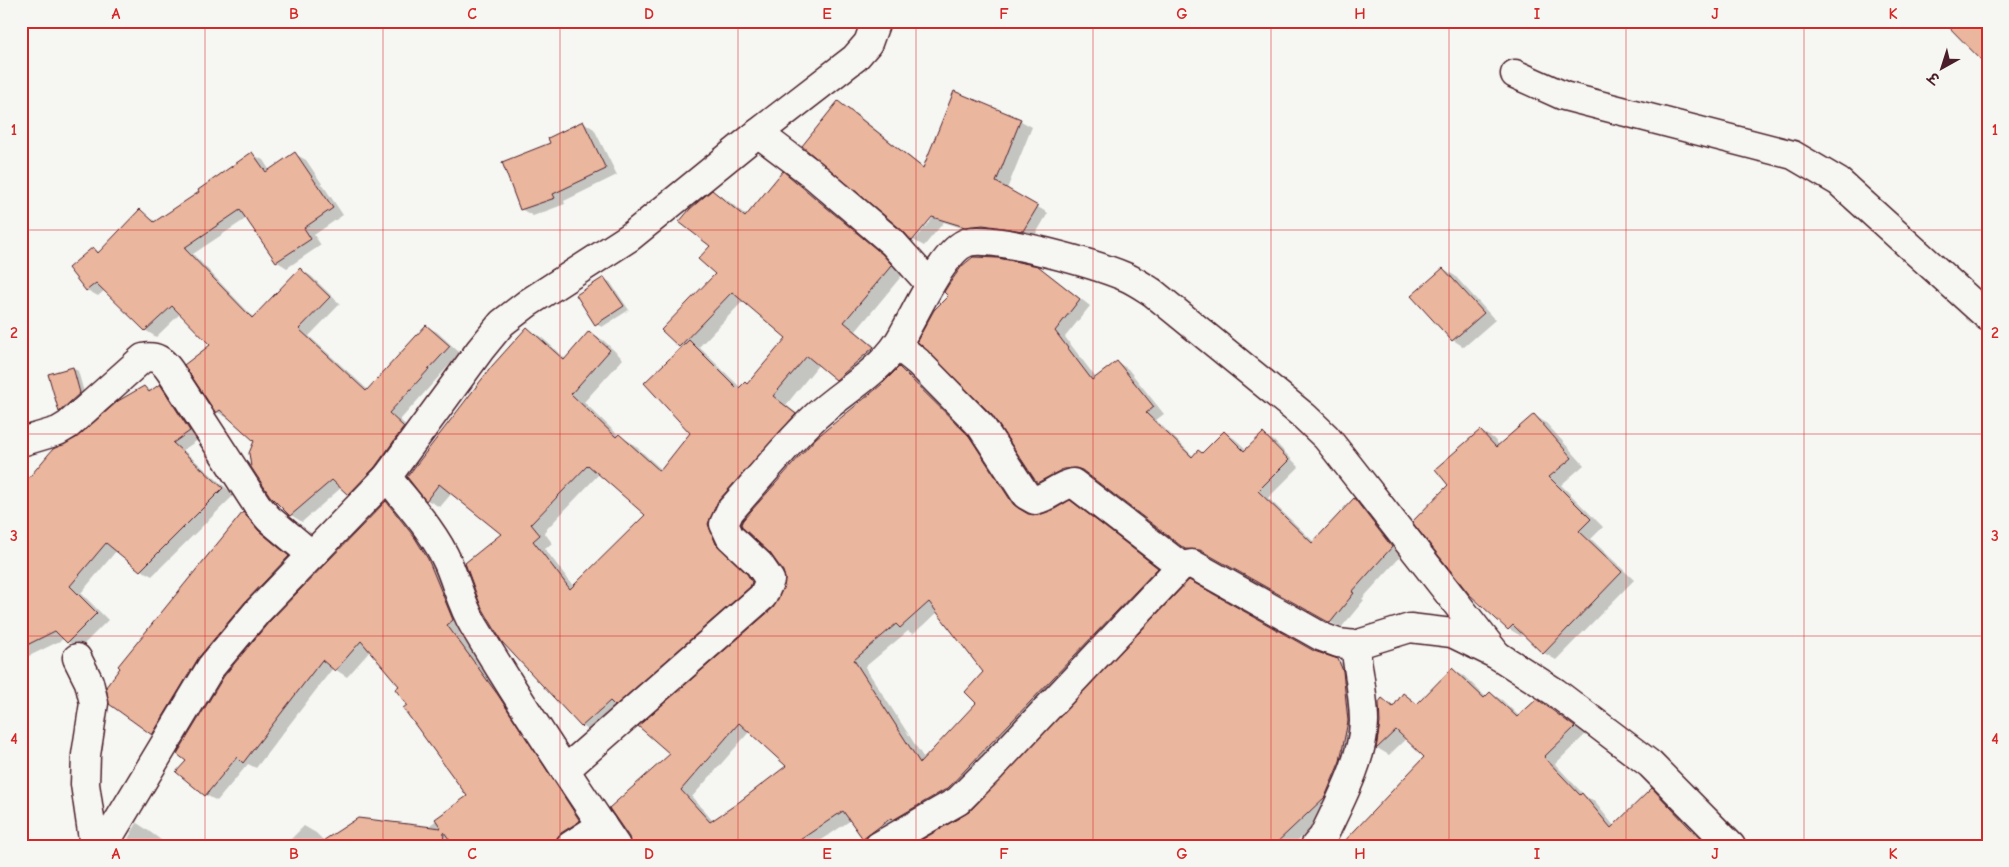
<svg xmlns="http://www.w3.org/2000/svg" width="2009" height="867" font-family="'Comic Neue','Playpen Sans Deva',sans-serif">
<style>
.shadow{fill:#0003;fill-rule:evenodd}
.building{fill:#ebb69e;stroke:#4a1f2b;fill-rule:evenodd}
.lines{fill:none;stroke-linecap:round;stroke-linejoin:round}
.minor-casing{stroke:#4a1f2b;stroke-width:31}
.minor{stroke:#f6f6f2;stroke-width:28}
.grid{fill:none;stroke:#d62828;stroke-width:1;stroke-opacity:0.55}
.neatline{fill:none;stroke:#d62828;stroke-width:2}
.grid-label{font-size:16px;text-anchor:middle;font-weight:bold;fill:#d62828}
</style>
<rect width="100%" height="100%" fill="#f6f6f2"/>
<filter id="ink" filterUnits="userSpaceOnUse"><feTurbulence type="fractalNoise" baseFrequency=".02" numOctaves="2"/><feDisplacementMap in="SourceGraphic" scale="10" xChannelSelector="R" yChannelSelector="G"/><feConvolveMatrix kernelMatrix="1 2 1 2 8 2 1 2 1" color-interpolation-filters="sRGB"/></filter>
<g filter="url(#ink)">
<!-- shadow -->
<g class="shadow">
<path d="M955,93L1021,121L1032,127L1007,189L1048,213L1034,237L977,233L944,222L924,246L913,240L839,103L850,109L924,168ZM935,211L937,213L915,239L913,238Z"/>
<path d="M583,122L594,129L617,175L564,201L565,204L533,216L521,209L552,144Z"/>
<path d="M252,154L263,160L270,171L295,154L306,160L343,215L314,235L321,245L287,268L276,261L247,218L193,254L254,318L300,270L311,276L340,304L309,336L368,390L426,326L437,332L460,353L400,420L415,434L359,501L348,494L342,487L302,522L291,515L271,495L255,440L229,417L228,418L217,412L212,345L181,313L156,337L145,330L105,290L98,296L87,290L94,249L101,253L141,211L156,222L201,192Z"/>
<path d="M783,173L796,181L895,263L904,273L856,331L887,356L850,386L837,379L819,364L786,405L808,422L731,508L760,583L595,734L582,726L503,641V534L452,493L440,507L427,500L527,329L540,336L566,359L590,333L603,340L623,359L584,402L618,435L632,443L662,470L692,432L683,348L680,346L717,274L712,245L713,192L726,199L747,216ZM744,300L788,338L747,385L741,388L699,347ZM599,474L647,515L574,587L545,549L552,543L544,532Z"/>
<path d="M1038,268L1049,274L1090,306L1065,337L1096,378L1117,362L1128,369L1164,414L1156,420L1194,457L1203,454L1225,432L1235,439L1247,450L1263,434L1274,441L1299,467L1268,498L1314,542L1354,499L1365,505L1403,554L1362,599L1364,600L1341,628L1212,556L1197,555L1186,548L1088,473L1075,475L1049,488L1038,482Z"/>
<path d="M1444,269L1455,276L1495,320L1464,347L1453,340L1413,296Z"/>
<path d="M604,279L610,282L629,310L602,327L596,324Z"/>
<path d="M73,368L78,371L85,396L66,414L61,411L50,375Z"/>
<path d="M899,368L911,375L981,444L1028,515L1039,516L1053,511L1070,502L1082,509L1169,575L961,795L874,846L865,841L851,820L813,846H633L672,754L774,609L881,386ZM938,612L985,672L978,702L925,760L865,667L908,631L913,634ZM750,731L788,766L736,806L713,821L692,797Z"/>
<path d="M160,385L171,392L201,438L183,450L234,495L152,576L141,570L117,550L81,593L108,620L79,649L64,639L21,660V489L77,439L144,387L152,391Z"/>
<path d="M1534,415L1546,423L1584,465L1561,485L1603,527L1591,539L1634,580L1556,660L1544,653L1523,633L1521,636L1509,629L1450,485L1480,431L1493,438L1499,445Z"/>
<path d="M386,502L398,509L427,546L465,627L459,633L510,703L591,828L568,846H284L304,826L316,833L324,841L426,828L469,796L409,705L401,686L371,650L347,677L333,668L256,768L248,764L217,801L206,795Z"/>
<path d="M243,513L254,519L270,538L299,563L163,740L152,734Z"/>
<path d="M1314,652L1337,660L1349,667L1360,721L1337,804L1292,846H913Z"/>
<path d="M1452,670L1464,676L1487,698L1490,693L1502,700L1520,717L1537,701L1586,734L1555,764L1585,796L1594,801L1614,826L1652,790L1664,797L1709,844L1707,846H1342L1432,748L1414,731L1389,755L1377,748L1382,700L1407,717Z"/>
<path d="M137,823L146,829L169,846H124Z"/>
</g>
<!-- building -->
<g class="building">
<path d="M1943,21H1988V67Z"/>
<path d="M954,91L1021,119L996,182L1038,206L1023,231L983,225L965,227L932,217L912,241L903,231L802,146L838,101L923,168Z"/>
<path d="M583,121L606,169L553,194L555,198L520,210L502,162L550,143L548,138Z"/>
<path d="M252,152L266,172L295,152L333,208L304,228L311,239L276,262L240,210L184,248L252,318L300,268L330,297L299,329L366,391L426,325L450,346L389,413L404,427L375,467L348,495L332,480L290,516L270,496L251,467L249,453L254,441L220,410L216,413L184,365L210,345L172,306L145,331L96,283L86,291L68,268L93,247L98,253L140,209L154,222L199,192L198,190Z"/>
<path d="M783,171L882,254L892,265L844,322L874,347L836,380L807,356L773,396L796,414L718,501L708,524L716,544L747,574L752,582L750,587L615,706L610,701L581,727L502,642L480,604L465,563L501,534L439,484L426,501L407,477L492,366L527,327L564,360L589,331L610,350L571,394L616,437L619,434L660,471L690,433L644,383L689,340L738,389L745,382L747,384L786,338L732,292L679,347L661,330L715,274L698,259L710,246L679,222L690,209L712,190L745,217ZM588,465L645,515L570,589L533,541L540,535L531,524Z"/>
<path d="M973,257L998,258L1038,266L1080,299L1055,331L1092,380L1117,361L1154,407L1146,413L1192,457L1198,450L1202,453L1224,431L1244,451L1263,433L1289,460L1258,491L1312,543L1354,498L1392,547L1352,592L1354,593L1330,623L1200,550L1185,549L1082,470L1076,468L1063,469L1037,483L992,415L917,341L934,310L948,296L944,292L949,284L962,266Z"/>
<path d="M1443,268L1484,313L1452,341L1411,296Z"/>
<path d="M604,277L624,306L595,325L576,295Z"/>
<path d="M73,367L80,393L59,412L48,374Z"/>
<path d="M899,367L969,436L1013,504L1018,508L1028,514L1039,515L1053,510L1070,500L1158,568L948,788L893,820L891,818L863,839L843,811L791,846H631L629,837L609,808L670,754L638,726L773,608L784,586L785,578L783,571L770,553L743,528L741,524L743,520L816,438L881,385ZM929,602L983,672L965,692L976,703L920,763L854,660L896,624L900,628ZM739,723L786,766L735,805L710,822L681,790Z"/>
<path d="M160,384L190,431L173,443L223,488L140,571L106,543L70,586L97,613L67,643L55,631L21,648V487L53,449L76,438L118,401L144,386L149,392Z"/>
<path d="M1534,414L1572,458L1549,477L1591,519L1579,531L1622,572L1543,654L1513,625L1508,630L1469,594L1412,522L1448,485L1435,469L1480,430L1496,447Z"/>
<path d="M386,501L415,538L428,559L453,620L447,625L498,695L580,821L561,833L556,839L555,846H454L444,832L443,846H315L358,818L441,828L435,819L467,796L403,708L407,705L395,689L399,686L361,641L335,671L322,660L243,763L237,757L205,796L176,772L186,761L177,754L224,676L269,622Z"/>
<path d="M243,512L259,531L289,556L245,602L199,657L152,735L109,704L106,687L120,668L118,666Z"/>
<path d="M1189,580L1314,651L1338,659L1343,671L1348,721L1340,761L1325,797L1273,846H911L969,812Z"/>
<path d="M1452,668L1484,698L1490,692L1517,717L1537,699L1575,727L1544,757L1580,795L1582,793L1611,828L1652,788L1707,846H1340L1424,757L1396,730L1376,749L1380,723L1379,702L1382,698L1393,707L1403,693L1417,704Z"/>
</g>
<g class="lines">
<defs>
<g id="minor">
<path d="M1515,74L1564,96L1793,155L1839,182L1988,317"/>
<path d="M758,133L811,173L893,243L930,284"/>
<path d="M897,345L918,362L981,426L1026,495L1035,500C1050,497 1058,486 1073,483L1181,566"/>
<path d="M21,442L58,431L68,425L143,358C156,355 163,361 170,371L257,505L269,519L312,555"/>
<path d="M387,477C408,504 434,531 448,563C457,584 462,606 474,626C519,701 567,774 616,846"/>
<path d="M77,658L89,682L94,703L86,755L85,784L94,846"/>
<path d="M565,770L763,596L770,580L759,564L730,537L724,524L730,511C758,480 785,445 816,416C842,392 878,373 898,343C913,320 942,250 968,242C995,235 1098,265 1126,277C1135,281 1144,287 1152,292L1304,416L1326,437L1497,655"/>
<path d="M105,846L110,835L211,667L257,612L387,477L480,350L502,323L528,303L630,237L758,133L855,58L868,43L876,21"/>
<path d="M570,846L602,825"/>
<path d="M879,846L958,801L992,767L1181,566L1192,564L1322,637L1338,643L1355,645L1410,628L1452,633L1497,655L1555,692L1650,764L1731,846"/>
<path d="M1315,846L1323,837C1339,803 1363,760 1364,722C1364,697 1358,670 1355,645"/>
</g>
</defs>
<!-- minor casing -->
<use href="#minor" class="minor-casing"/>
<!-- minor -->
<use href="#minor" class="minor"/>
</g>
</g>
<!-- grid -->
<path class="grid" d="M205,21V846M383,21V846M560,21V846M738,21V846M916,21V846M1093,21V846M1271,21V846M1449,21V846M1626,21V846M1804,21V846M21,230H1988M21,434H1988M21,636H1988"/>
<!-- margin -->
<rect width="2009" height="867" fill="none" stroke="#f6f6f2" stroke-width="55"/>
<!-- north arrow -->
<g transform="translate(1942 68) rotate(219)" stroke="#f6f6f2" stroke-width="4" paint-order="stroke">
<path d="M0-4L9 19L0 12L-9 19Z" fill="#4a1f2b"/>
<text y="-8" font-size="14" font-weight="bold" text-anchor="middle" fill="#4a1f2b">उ</text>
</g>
<rect x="28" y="28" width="1954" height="812" class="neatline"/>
<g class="grid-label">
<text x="116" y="19">A</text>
<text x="294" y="19">B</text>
<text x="472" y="19">C</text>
<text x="649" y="19">D</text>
<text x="827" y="19">E</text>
<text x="1004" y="19">F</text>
<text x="1182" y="19">G</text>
<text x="1360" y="19">H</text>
<text x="1537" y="19">I</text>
<text x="1715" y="19">J</text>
<text x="1893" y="19">K</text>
<text x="14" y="135">1</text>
<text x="1995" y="135">1</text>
<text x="14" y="338">2</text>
<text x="1995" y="338">2</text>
<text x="14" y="541">3</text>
<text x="1995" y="541">3</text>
<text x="14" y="744">4</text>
<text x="1995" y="744">4</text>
<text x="116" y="859">A</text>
<text x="294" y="859">B</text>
<text x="472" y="859">C</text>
<text x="649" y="859">D</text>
<text x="827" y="859">E</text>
<text x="1004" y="859">F</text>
<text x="1182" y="859">G</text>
<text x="1360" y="859">H</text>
<text x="1537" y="859">I</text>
<text x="1715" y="859">J</text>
<text x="1893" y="859">K</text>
</g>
</svg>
